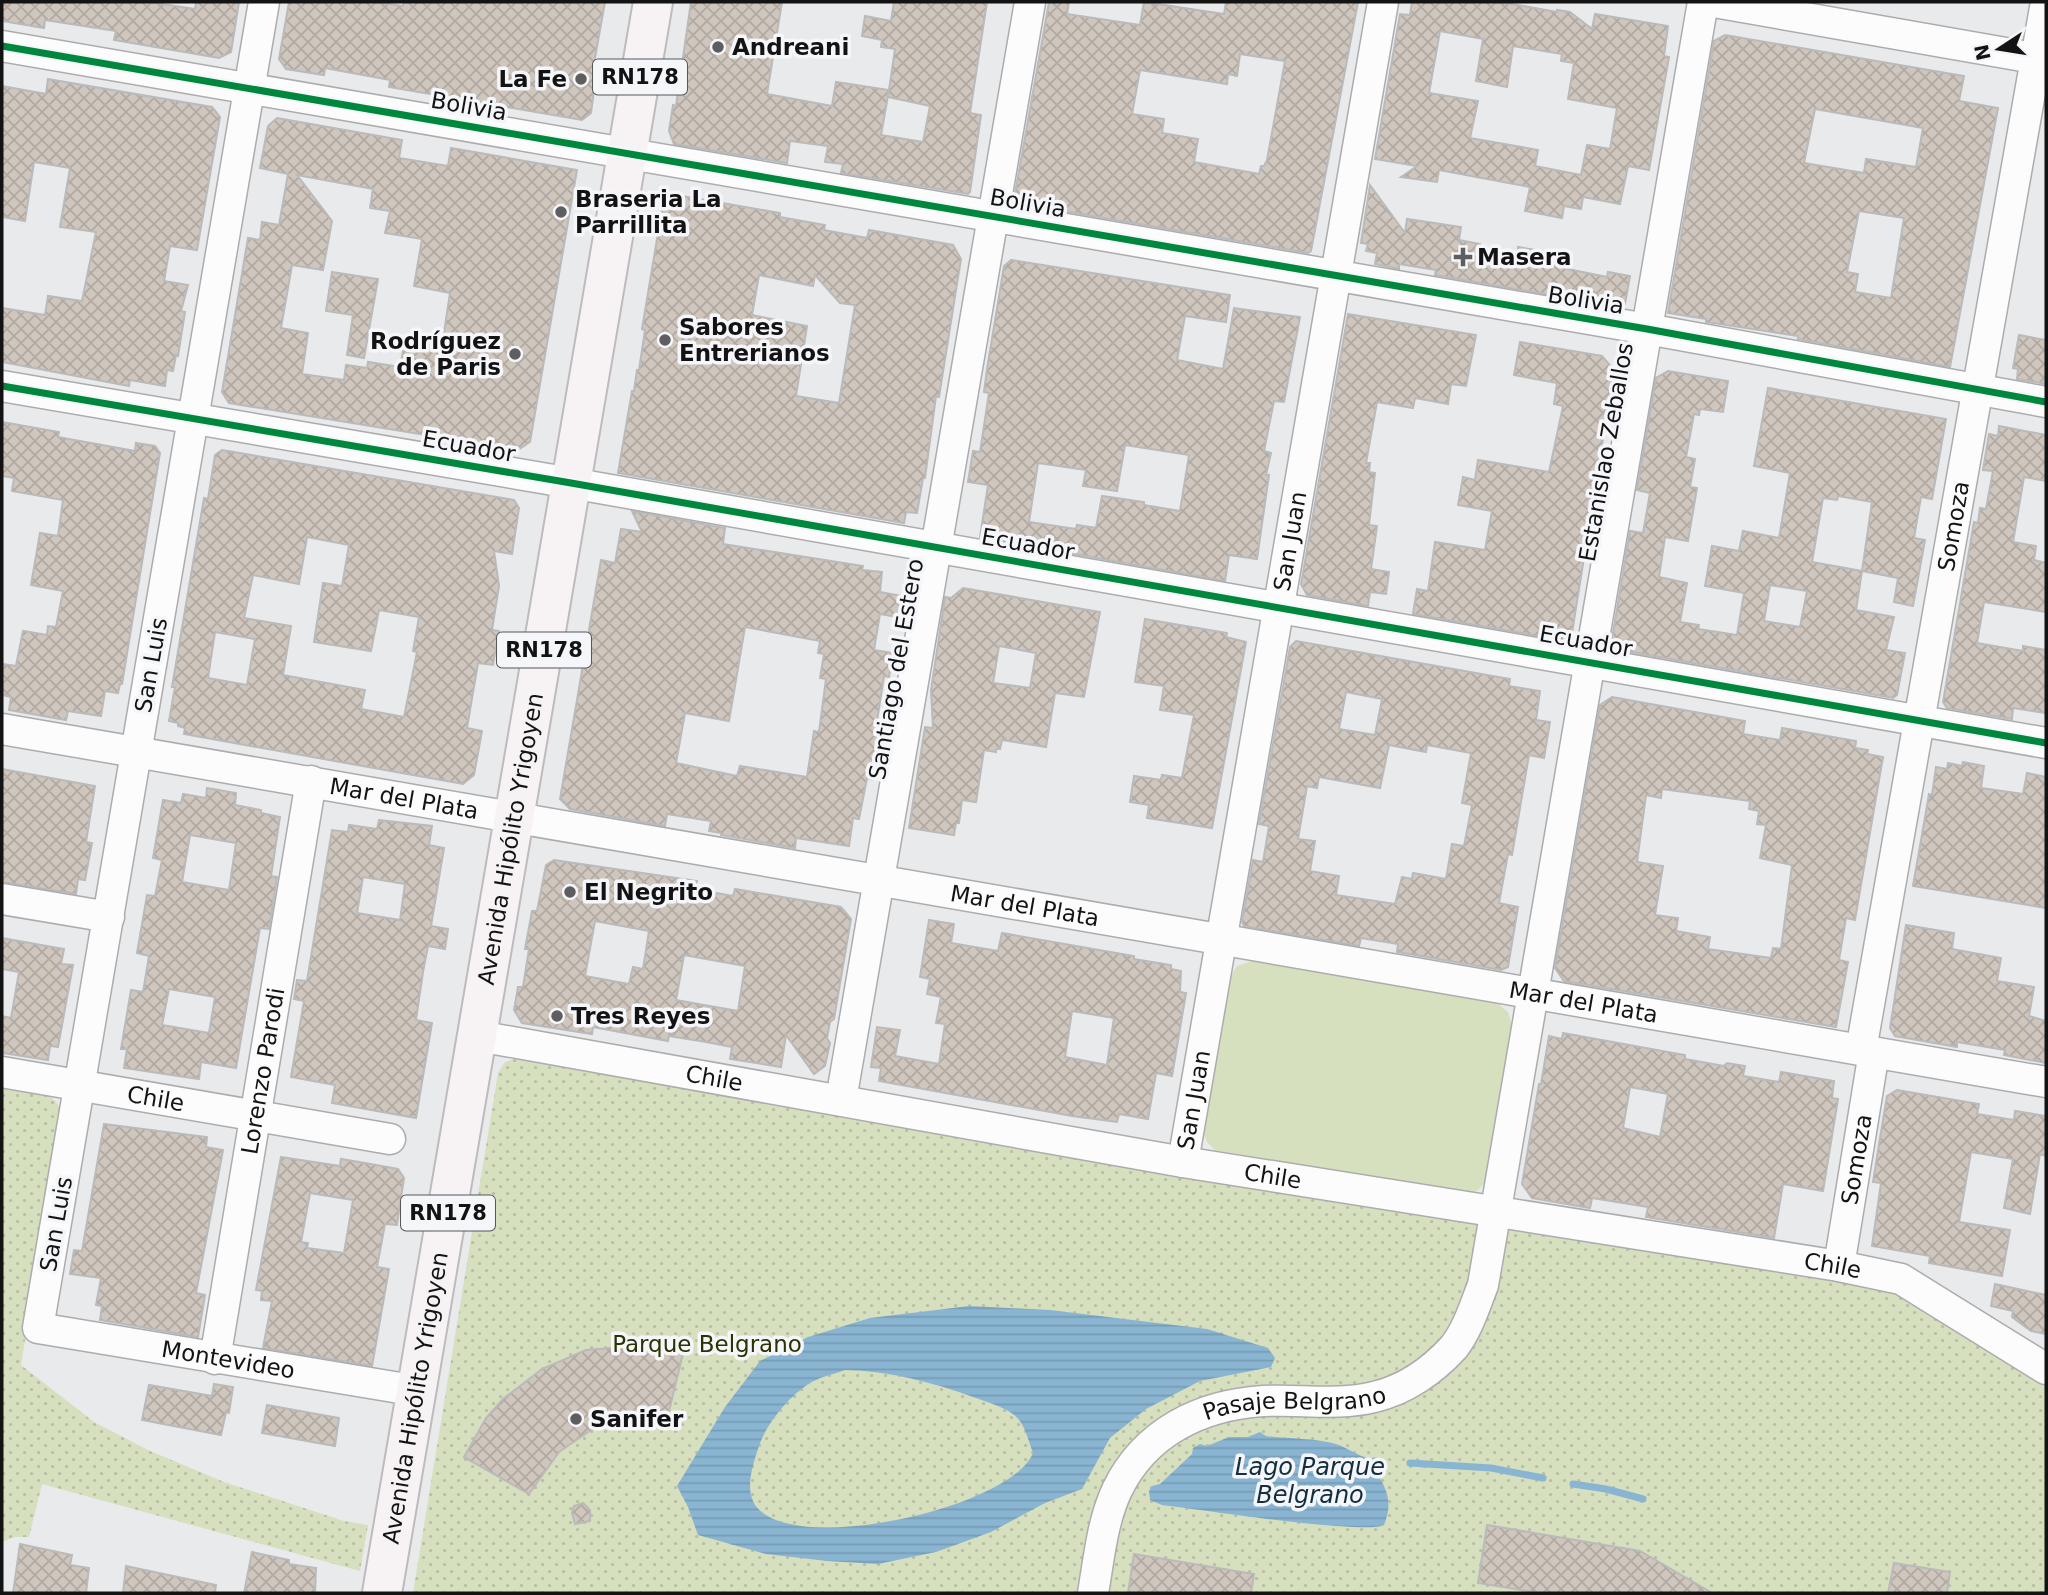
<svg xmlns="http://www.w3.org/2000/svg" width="2048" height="1595" font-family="'DejaVu Sans',sans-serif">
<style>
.grass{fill:#d6dfbe}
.park{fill:url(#park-dots)}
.water{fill:url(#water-rules);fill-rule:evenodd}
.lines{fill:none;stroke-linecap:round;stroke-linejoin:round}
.stream{stroke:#8ab5d2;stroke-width:7}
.building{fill:url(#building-cross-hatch);stroke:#bababa;stroke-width:2;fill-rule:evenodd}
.minor-casing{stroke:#acacae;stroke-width:33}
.major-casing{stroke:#bfbabc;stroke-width:42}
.minor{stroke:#fcfcfc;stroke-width:30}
.major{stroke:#f7f3f4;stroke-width:38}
.cycleway-casing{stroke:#f5f6fa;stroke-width:11}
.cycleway{stroke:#00873e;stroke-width:7}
.poi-dot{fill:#5e5e60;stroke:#f5f6fa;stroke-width:2.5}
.labels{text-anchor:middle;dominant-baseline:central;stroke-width:7;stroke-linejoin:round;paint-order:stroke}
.shield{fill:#f5f6fa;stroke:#575759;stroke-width:2}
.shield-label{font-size:21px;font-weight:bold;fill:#131314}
.poi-label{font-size:23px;font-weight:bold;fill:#131314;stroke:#f5f6fa;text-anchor:start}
.street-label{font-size:23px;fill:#131314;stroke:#f5f6fa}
.park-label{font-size:23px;fill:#2a3301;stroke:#f5f6fa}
.water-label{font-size:24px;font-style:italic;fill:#122e40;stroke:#f5f6fa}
</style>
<defs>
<pattern id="park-dots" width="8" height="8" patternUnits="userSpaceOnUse" patternTransform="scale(1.75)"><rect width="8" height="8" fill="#d6dfbe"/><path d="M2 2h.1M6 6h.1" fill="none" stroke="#b7bea2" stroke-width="1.8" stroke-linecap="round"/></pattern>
<pattern id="water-rules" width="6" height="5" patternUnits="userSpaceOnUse" patternTransform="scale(1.75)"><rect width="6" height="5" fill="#8ab5d2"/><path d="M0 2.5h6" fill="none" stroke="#769bb3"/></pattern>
<pattern id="building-cross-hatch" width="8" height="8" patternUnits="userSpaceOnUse" patternTransform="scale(1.75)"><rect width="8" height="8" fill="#cfc6bd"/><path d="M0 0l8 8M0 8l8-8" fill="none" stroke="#b1a9a2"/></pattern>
</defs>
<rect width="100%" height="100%" fill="#e9eaec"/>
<!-- grass -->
<path class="grass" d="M1252,961L1497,1003L1508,1012L1512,1025L1485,1183L1477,1191L1467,1194L1215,1150L1207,1142L1203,1132L1229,979L1237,966Z"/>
<!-- park -->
<g class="park">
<path d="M518,1058L1493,1227L1874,1286L1915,1302L2046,1385V1593H413L498,1073L505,1062Z"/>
<path d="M2,1085C24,1089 55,1088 62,1113L21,1365L94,1422L150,1451L224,1482L344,1521L368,1525L360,1571L42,1484L29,1537H15L2,1542Z"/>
</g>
<!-- water -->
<g class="water">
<path d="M969,1306L1050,1310L1207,1329L1268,1348L1275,1358L1271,1367L1200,1381L1146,1409L1110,1438L1082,1489L1045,1503L991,1532L936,1552L878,1564L827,1561L766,1554L698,1535L688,1507L677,1486L725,1407L760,1361L808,1337L870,1318ZM845,1370C890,1371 931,1382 973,1397C987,1402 1002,1406 1013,1414C1025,1423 1028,1440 1033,1453C1010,1510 779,1560 753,1501C746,1486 753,1464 758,1449C765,1425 789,1396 810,1383C820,1377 834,1374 845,1370Z"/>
<path d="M1260,1432L1266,1436C1288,1439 1311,1438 1332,1443C1346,1446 1362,1459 1373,1459L1374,1463L1372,1466C1386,1487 1394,1500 1384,1525C1365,1535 1196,1509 1162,1505L1150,1500L1149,1491L1152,1486L1160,1484L1192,1454L1193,1448L1200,1444L1207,1446L1229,1437H1248Z"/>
</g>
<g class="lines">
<!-- stream -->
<g class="stream">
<path d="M1374,1461L1382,1462"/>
<path d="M1410,1463L1491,1468L1543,1478"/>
<path d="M1573,1484L1606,1489L1643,1499"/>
</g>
</g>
<!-- building -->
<g class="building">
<path d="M2,2H149L195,9L196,2H239L231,52L219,58L114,40L116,31L45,20L44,28L2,21Z"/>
<path d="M289,2H375L403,6L404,2H605L593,69H597L591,113L582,120L389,87L390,80L325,68L324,75L286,69L279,59Z"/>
<path d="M691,2H782L767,94L832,106L836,82L889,90L881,135L923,142L930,106L888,97L895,49L881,47L882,40L862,36L865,16L891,21L894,2H987L970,113L981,115L970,192L968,194L841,173L843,164L825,162L828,146L790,141L787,163L674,144L669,131L673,105L676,106Z"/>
<path d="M1049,2H1069L1067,14L1140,25L1144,2L1224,14L1226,2H1358L1311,251L1308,253L1017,203L1014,199ZM1240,54L1285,61L1267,160L1264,166H1261L1259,174L1194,162L1198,139L1162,133L1164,119L1132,114L1140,70L1227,84L1228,74L1237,76Z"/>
<path d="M1412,2H1501L1557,12V10L1570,12L1592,29L1595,14L1668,26L1664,56L1669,57L1649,170L1628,166L1620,204L1583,197L1581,209L1564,206L1562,218L1525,211L1530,187L1439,170L1437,182L1401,177L1417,166L1375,159L1400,14L1410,15ZM1440,31L1483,39L1476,81L1507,87L1513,46L1562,54L1561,61L1574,63L1568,99L1617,108L1610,149L1587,145L1581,175L1535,166L1538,150L1470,138L1478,101L1429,93Z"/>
<path d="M1725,35L1964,76L1959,101L1998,108L1950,367L1798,339V336L1706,322V319L1668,313L1714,41ZM1815,109L1923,128L1916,167L1866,159L1864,173L1804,163ZM1859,211L1904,218L1891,298L1855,292L1858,274L1847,272Z"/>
<path d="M48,79L212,107L220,117L197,250L170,246L164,281L188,285L181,311L185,312L178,356L176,355L173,371L167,370L165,386L130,380L129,386L2,362V308L45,315L48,296L82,301L96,232L60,227L70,168L34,162L25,221L2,217V86L46,94Z"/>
<path d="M277,118L402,140L399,158L448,166L451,148L577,170L530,442L518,450L229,403L222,392L248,238L260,240L262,222L279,225L288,174L260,168L268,126ZM297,175L373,189L370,208L390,211L385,233L422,239L414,286L450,293L442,346L405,341L400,367L368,362L367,368L346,365L344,380L302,374L308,333L281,328L292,265L323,270L332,221Z"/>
<path d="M1370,185L1405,233L1407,219L1461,227L1459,240L1480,244L1479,250L1517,256L1518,247L1554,253L1553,258L1565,260L1563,268L1607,277L1608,272L1630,276L1625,304L1621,307L1435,275L1436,270L1399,264V269L1375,264L1377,253L1366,251L1368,244L1361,243Z"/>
<path d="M676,195L780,213V217L825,225L824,230L867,238L869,230L953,245L961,259L939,397L936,396L925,478H923L917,513L906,512L904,523L618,473L632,391H634L637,370H639L645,330L642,329L663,203ZM759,275L813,286L815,275L840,303L855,305L839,403L796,396L807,326L752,315Z"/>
<path d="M1011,260L1230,295L1226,322L1185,316L1177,360L1223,369L1234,308L1300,317L1284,402L1274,401L1264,451L1271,453L1266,475H1269L1257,559L1229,555L1225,581L980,537L988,485L968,482L973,451L980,452L989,393L984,392L987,369L1004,266ZM1125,445L1189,455L1180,511L1144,505V502L1102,496L1096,528L1077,525L1076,529L1029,522L1038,463L1086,470L1083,486L1117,491Z"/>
<path d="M332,272L378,279L364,358L347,355L353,315L326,311Z"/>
<path d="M1348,314L1476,335L1466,386L1451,384L1448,404L1415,398L1413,408L1377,402L1366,463H1370L1369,472L1375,473L1369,525L1377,526L1371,569L1389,572L1386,594L1370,592L1368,606L1307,595L1301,584Z"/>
<path d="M2019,335L2046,340V384L2017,379L2018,369L2013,368Z"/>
<path d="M1520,342L1602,356L1614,370L1572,633L1561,640L1413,614L1417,589L1428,591L1435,542L1485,550L1492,511L1458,505L1463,477L1475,480L1478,460L1549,472L1563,406L1554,404L1557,383L1514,375Z"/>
<path d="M1668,371L1728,381L1723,412L1700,409L1699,415L1694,414L1686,457L1695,459L1690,487L1697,488L1688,541L1665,537L1659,577L1687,583L1680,622L1699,625L1698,629L1737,635L1744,593L1705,586L1712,546L1739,551L1743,531L1779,538L1790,473L1754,466L1768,388L1946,419L1932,499L1921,497L1914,538L1925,540L1913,606L1894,602L1898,578L1862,571L1856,610L1894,617L1886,650L1905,653L1897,695L1893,698L1614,649L1611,645L1630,531L1643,533L1650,493L1637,490L1656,378ZM1838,496L1872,502L1862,571L1812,562L1823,498L1837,500ZM1770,585L1807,591L1800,627L1764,621Z"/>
<path d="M2,422L59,432L58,437L135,451L136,443L155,446L160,453L122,684H120L118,693L105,691L101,716L68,711L66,720L9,710L11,697L2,695V664L16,666L23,631L47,635L48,626L56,627L63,591L31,585L40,533L58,536L63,500L12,491L14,478L2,476Z"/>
<path d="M1999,426L2046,435V481L2024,477L2013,542L2036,546L2034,560L2046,563V612L1984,602L1977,643L2023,651V646L2046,650V713L2013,708L2012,719L1947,708L1943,702L1974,522L1978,523L1980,508L1986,509L1993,471L1983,470L1989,434L1998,436Z"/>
<path d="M222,450L514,500L519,508L512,554L494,551L499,586L492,630L499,631L493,665L478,663L467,728L482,731L474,775L463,784L184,734L185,728L178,726V723L169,721L175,687H172L204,498L208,499L215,455ZM307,537L349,545L342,586L323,583L314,642L371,651L379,610L419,617L413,651L417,652L404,717L361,709L365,690L283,675L291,626L244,618L253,575L299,584ZM215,632L255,639L247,685L208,678Z"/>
<path d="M632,511L725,528L723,544L863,566L862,570L882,572L880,592L902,596L898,617L880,614L874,650L893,653L889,677L884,676L877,721L882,722L873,780L867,778L859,819L853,818L849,846L796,838L795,848L721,835V833L709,831L711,821L667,814L665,826L570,809L560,799L601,560L615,563L621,529L642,532ZM745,627L820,641L818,653L824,654L820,678L826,679L819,732L814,731L807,777L740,766L737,776L676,763L685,713L729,721Z"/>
<path d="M963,588L1100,612L1084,697L1055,693L1046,747L1002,740L1000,749H996V752L984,750L976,802L962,800L959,823H956L954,835L909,828L925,727L933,728L931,690L945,597L951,598ZM999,646L1036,653L1030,688L993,683Z"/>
<path d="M1145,619L1227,633L1226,637L1246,642L1212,828L1147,818L1149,805L1130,802L1134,776L1161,780L1162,775L1182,778L1194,715L1160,710L1164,686L1135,682Z"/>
<path d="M1296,641L1510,679L1509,686L1540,691L1536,720L1550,722L1544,758L1529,755L1512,855L1508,854L1499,903L1518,907L1508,967L1501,970L1397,952L1398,944L1361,938L1359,946L1244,926L1242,922L1253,860L1263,862L1269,826L1259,824L1290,647ZM1346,692L1382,699L1375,735L1339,729ZM1389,745L1426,752L1427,745L1471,753L1462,803L1472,805L1464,846L1452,844L1446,879L1413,873L1412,879L1402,877L1395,904L1336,895L1339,876L1310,871L1315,841L1298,839L1307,786L1317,788L1319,777L1380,788Z"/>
<path d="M1612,697L1745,721L1743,734L1780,740L1782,728L1856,741L1855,748L1868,750L1867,754L1883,757L1855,920L1846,918L1839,960L1848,962L1836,1027L1564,981L1555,968L1600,705ZM1662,789L1750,801L1749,809L1759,811L1757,824L1766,825L1760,858L1792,865L1781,949L1773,948L1771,958L1708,949L1710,937L1676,931L1678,918L1655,915L1663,866L1637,862L1646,795L1661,798Z"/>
<path d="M1963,762L1984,766L1981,788L2023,794L2027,773L2046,777V908L1913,886L1927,806L1929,794L1932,795L1936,767L1947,769L1948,763L1962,766Z"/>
<path d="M2,769L95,786L86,842L92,843L85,880L78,879L76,894L2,882Z"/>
<path d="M207,788L236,793L235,805L261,810V813L280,817L271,876L277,877L269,929L260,928L236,1068L201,1062L199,1079L124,1068L127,1049H121L131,990L143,992L149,956L137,953L147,895L155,896L162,860L153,858L163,800L181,803L183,794L206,798ZM190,835L236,843L229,890L182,882ZM169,989L215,997L209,1033L162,1025Z"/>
<path d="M379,820L432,826L429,845L444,848L431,926L448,929L445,949L428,946L423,972L416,1020L432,1023L416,1118L332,1103L335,1085L291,1077L304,1001L294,999L297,980L307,981L332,830L348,832L349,825L377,829ZM363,877L405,884L400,920L357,913Z"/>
<path d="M554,860L697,881L695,889L733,896L735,889L841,907L851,919L834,1019L830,1022L827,1038L830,1043L825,1066L814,1074L786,1035L781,1067L730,1059L732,1047L706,1042L669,1036L668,1041L593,1027L592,1034L522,1023L514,1010L518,987H523L529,949H525L532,911H537L546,865ZM595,921L649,931L643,969L633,967L629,984L585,976ZM684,955L745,966L738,1011L676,1000Z"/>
<path d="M929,920L954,924L951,943L998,951L1002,933L1134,956V959L1171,965V969L1181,971L1180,992L1186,993L1172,1076L1156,1073L1148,1119L1119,1114L1117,1122L1072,1116L879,1081L881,1068L871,1067L877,1027L900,1030L895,1056L939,1064L945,1024L936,1023L941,997L927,994L930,979L920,977ZM1072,1011L1114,1018L1107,1065L1065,1057Z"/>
<path d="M1906,925L1954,933L1952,949L2001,958L1997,981L2034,987L2029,1016L2046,1021V1063L2004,1055L2005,1050L1957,1042V1047L1895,1036L1890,1028Z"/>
<path d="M2,938L64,949L61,964L73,965L58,1047L50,1046L48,1060L2,1053V1016L11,1018L19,972L2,969Z"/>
<path d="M1563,1033L1685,1055V1059L1724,1066L1727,1063L1745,1066L1743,1076L1779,1082L1781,1072L1834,1081L1832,1098L1838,1099L1823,1191L1783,1184L1774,1238L1646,1217L1648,1207L1592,1198L1590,1208L1532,1198L1522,1184L1539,1084H1541L1549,1036L1562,1039ZM1630,1087L1668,1094L1660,1137L1623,1128Z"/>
<path d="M1897,1090L1979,1104L1977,1114L2014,1120L2015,1111L2046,1116V1156L2040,1154L2030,1214L2004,1208L2013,1159L1971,1152L1959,1222L2010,1230L2002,1276L1929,1263L1930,1256L1872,1246L1881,1183L1873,1182L1880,1138L1887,1096Z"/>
<path d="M104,1124L207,1137L206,1147L223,1150L196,1293L205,1295L198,1337L100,1320L102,1306L96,1305L101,1278L70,1274L74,1250L82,1251Z"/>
<path d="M281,1157L340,1166L341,1159L365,1163L398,1169L404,1178L397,1225L385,1224L377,1267L389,1269L372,1366L263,1348L272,1301L261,1300L262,1291L256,1290ZM310,1193L353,1200L344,1253L307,1248L308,1243L301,1242Z"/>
<path d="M1995,1284L2046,1295V1334L2031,1331L2012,1317L2013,1311L1991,1306Z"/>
<path d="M635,1346H659L684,1349L666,1424L636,1420L606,1424L594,1428L559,1452L529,1494L464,1457L486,1418L503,1399L542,1369L586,1350Z"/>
<path d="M214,1384L233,1387L229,1413L226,1412L221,1435L142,1420L149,1385L212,1396Z"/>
<path d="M267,1405L339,1418L335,1446L262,1433Z"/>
<path d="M583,1503L590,1510V1521L575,1524L572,1513L574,1506Z"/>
<path d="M1487,1525L1640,1551L1712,1593H1540L1478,1583Z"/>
<path d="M20,1544L72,1555L70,1565L89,1568L86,1593H13Z"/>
<path d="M252,1552L289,1560V1564L316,1568L315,1593H244Z"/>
<path d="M1134,1554L1254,1574L1251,1593H1128Z"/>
<path d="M1894,1563L1950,1572L1947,1593H1888Z"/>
<path d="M126,1566L216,1585L215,1593H123Z"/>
</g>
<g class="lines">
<defs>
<g id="minor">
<path id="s1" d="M264,2L38,1328L418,1391"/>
<path d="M1714,2L2046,60"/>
<path d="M2,46L1647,329L2046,402"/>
<path d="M2,386L571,483L2046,743"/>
<path id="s2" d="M2,729L2046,1082"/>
<path d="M2,899L109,917"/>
<path id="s3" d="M478,1036L1183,1162L1839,1266L1901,1279L2046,1369"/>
<path id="s4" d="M1861,1050L2046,2"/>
<path id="s5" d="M2,1072L390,1139"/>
<path d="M841,1100L1030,2"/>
<path id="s6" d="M1183,1162L1383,2"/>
<path id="s7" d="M1839,1266L1874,1052"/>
<path id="s8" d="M215,1359L311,781"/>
<path id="s9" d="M1093,1593C1099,1559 1102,1522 1117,1490C1145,1432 1201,1405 1263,1401C1300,1399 1338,1406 1374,1397C1405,1390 1433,1370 1454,1347C1468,1329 1475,1305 1483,1285L1703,2"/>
</g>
<g id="major">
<path id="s10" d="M382,1593L653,2"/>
</g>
</defs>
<!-- minor casing -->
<use href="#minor" class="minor-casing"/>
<!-- major casing -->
<use href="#major" class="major-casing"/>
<!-- minor -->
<use href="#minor" class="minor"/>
<!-- major -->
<use href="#major" class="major"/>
<defs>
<g id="cycleway">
<path d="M2,46L1647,329L2046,402"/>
<path d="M2,386L571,483L2046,743"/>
</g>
</defs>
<!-- cycleway casing -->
<use href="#cycleway" class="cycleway-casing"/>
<!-- cycleway -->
<use href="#cycleway" class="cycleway"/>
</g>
<!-- markers -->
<g class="poi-dot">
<circle cx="718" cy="47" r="7"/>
<circle cx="581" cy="79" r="7"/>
<circle cx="561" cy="212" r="7"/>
<path d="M1459.5 246.5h7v7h7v7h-7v7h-7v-7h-7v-7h7z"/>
<circle cx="665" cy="340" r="7"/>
<circle cx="515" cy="354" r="7"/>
<circle cx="570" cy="892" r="7"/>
<circle cx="557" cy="1016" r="7"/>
<circle cx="576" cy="1419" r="7"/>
</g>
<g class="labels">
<!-- shield labels -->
<g class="shield">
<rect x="593" y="59.5" width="94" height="35" rx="5"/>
<rect x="497" y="632.5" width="94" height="35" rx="5"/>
<rect x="401" y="1195.5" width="94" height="35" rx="5"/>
</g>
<g class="shield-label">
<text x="640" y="77">RN178</text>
<text x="544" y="650">RN178</text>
<text x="448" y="1213">RN178</text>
</g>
<!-- poi labels -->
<g class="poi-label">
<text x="732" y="47">Andreani</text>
<text x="567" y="79" text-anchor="end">La Fe</text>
<text x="575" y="199">Braseria La<tspan x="575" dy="26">Parrillita</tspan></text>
<text x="1477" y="257">Masera</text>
<text x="679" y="327">Sabores<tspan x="679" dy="26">Entrerianos</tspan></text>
<text x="501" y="341" text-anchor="end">Rodríguez<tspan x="501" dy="26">de Paris</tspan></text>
<text x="584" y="892">El Negrito</text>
<text x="571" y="1016">Tres Reyes</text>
<text x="590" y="1419">Sanifer</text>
</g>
<!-- street labels -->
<g class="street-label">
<text transform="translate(469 106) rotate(10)">Bolivia</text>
<text transform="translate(1028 203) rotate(10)">Bolivia</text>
<text transform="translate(1586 300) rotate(9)">Bolivia</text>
<text transform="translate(469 446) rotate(10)">Ecuador</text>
<text transform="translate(1606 452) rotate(-80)">Estanislao Zeballos</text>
<text stroke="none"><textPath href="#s4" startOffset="532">Somoza</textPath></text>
<text stroke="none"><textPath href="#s6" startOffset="630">San Juan</textPath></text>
<text transform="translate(1028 544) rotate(10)">Ecuador</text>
<text transform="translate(1586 641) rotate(10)">Ecuador</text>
<text transform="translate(151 665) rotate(-80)">San Luis</text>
<text transform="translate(896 669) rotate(-80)">Santiago del Estero</text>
<text stroke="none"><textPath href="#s2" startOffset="408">Mar del Plata</textPath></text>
<text stroke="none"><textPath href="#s10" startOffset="765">Avenida Hipólito Yrigoyen</textPath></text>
<text stroke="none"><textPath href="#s2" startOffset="1038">Mar del Plata</textPath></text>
<text stroke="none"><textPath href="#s2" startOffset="1605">Mar del Plata</textPath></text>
<text stroke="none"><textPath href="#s8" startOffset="292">Lorenzo Parodi</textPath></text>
<text stroke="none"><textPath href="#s3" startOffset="240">Chile</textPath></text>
<text stroke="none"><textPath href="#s5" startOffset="156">Chile</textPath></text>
<text stroke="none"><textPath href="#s6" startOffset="63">San Juan</textPath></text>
<text stroke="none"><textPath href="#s7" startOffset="108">Somoza</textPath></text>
<text stroke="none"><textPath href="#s3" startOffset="807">Chile</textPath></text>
<text transform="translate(56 1224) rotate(-80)">San Luis</text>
<text stroke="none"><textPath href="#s3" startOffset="1374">Chile</textPath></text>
<text stroke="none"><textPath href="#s1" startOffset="1538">Montevideo</textPath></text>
<text stroke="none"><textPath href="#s10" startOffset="198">Avenida Hipólito Yrigoyen</textPath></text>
<text stroke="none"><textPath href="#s9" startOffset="317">Pasaje Belgrano</textPath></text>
</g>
<!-- park labels -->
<g class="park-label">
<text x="707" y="1344">Parque Belgrano</text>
</g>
<!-- water labels -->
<g class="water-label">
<text x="1310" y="1467">Lago Parque<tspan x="1310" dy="28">Belgrano</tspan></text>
</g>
</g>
<!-- border -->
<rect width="2048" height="1595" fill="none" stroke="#131314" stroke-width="7"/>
<!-- north arrow -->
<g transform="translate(1999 49) rotate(258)" stroke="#f5f6fa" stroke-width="5" paint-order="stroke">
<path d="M0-5L12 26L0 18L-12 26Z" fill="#131314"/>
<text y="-10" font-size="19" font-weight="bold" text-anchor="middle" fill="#131314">N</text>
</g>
</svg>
